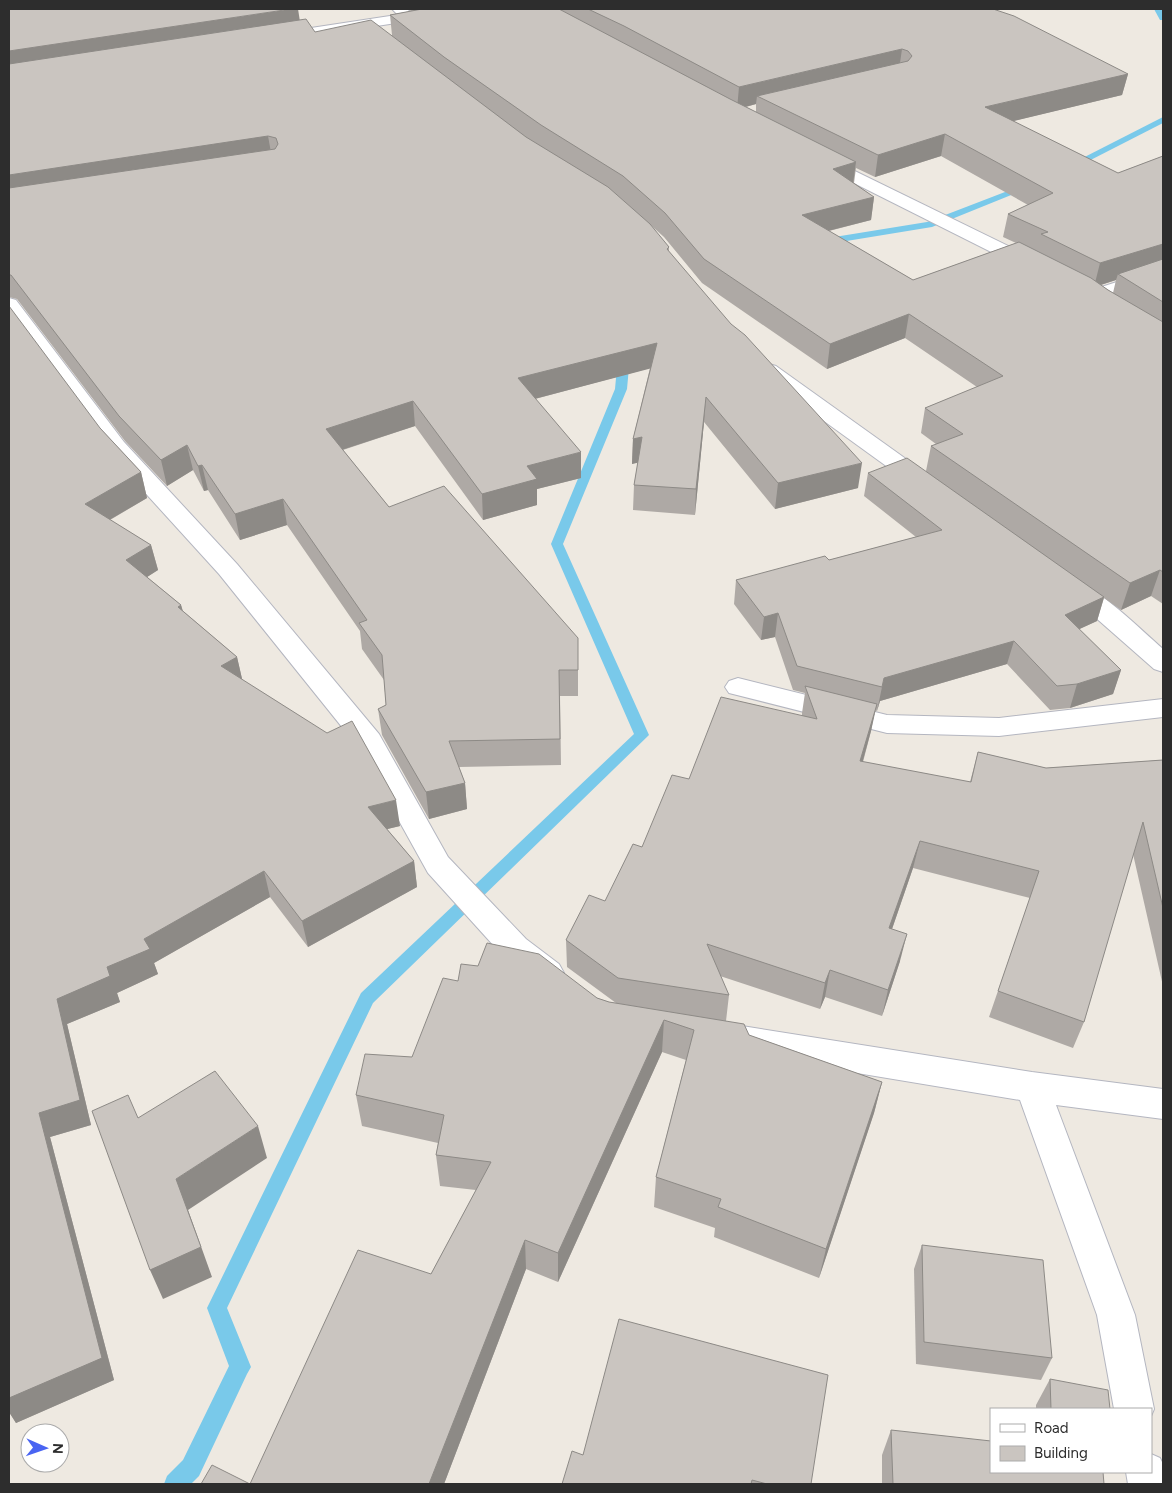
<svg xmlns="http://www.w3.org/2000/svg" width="1172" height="1493" font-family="Figtree,sans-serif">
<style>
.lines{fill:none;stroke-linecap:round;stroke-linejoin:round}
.stream{fill:#79c9ea;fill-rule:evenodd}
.minor-casing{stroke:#b4b6c0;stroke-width:2}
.secondary-casing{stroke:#b4b6c0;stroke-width:2}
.minor{fill:#fff;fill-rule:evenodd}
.secondary{fill:#fff;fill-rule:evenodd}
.wall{fill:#aea9a5;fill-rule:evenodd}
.shaded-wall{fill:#8d8a86}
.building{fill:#cac5c0;stroke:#8d8a86}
</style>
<rect width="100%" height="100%" fill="#eee9e1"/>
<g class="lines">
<!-- stream -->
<g class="stream">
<path d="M1154,9H1162L1163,20H1160Z"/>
<path d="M1163,117V123L1073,169L1065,167Z"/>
<path d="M1023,185L1031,187L932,227L822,245L817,242L822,239L927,222Z"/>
<path d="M624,353L630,356L627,389L563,544L649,735L373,1003L227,1308L251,1367L247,1374L199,1476L191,1484H164L167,1476L183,1460L229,1366L207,1308L361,993L634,734L551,544L615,389L618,356Z"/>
</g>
<defs>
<g id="minor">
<path d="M392,9H407L415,17L413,20H403Z"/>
<path d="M822,155L1039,261L1041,265L1039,269H1025L816,164L814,160L816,156Z"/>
<path d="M1163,267V279L1093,302L1086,300L1083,296L1086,292Z"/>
<path d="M9,298L16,300L124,442L237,564L379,734L448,857L526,939L559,964L564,973L559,982L548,986L537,982L504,957L428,873L358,747L219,574L108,452L9,317Z"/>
<path d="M769,364L776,366L934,479L937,484L934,489L926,491L918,489L788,395L759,370L762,366Z"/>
<path d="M1071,580C1100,588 1140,629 1163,649V672L1154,669L1096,618L1062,594L1059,588L1062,582Z"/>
<path d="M738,678L887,715L999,718L1163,699V717L999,736L887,733L729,693L725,687L729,681Z"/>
<path d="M742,1026L1032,1072L1163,1089V1119L1056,1105L1135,1315L1154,1409L1151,1416V1409H1114L1097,1315L1020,1100L742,1054L730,1050L726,1040L730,1030Z"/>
<path d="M1151,1454L1160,1458L1163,1464V1484H1128L1126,1472H1151Z"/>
</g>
<path id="secondary" d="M436,9H469L462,13L278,41L271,37L278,33Z"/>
</defs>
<!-- minor casing -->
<use href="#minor" class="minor-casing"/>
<!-- secondary casing -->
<use href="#secondary" class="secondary-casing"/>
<!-- minor -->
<use href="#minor" class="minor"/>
<!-- secondary -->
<use href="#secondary" class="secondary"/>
</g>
<!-- wall -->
<g class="wall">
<path d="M9,9L300,20L315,32L392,35L390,15L411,11L408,9H993L1128,74L1122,95L1013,121L1118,173L1163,156V604L1151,596L1121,610L1104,598L1097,621L1079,629L1121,670L1113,694L1070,708L1050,710L1007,664L880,701L877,711L875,710L871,731L863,762L970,782L978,752L1046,768L1163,760V986L1133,854L1084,1022L1073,1048L989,1017L1030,898L913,868L892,929L900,961L882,1016L825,997L820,1009L720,976L729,995L726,1021L749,1035L882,1082L874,1113L819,1278L714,1237L715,1228L654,1207L656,1177L686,1060L662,1052L558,1282L526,1269L444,1484H201H250L431,1274L476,1190L440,1186L436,1155L438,1143L362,1126L356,1095L412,1057L458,981L597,998L609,1002L616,1003L567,967L566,940L605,901L689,779L802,716V713L805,693L793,690L775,637L761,640L734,604L736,580L829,560L916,537L864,496L868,473L926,471L931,446L936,444L921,433L925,408L977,387L905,338L827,369L702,283L664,237L619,197L669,247V252L858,488L775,509L704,422L695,515L633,510L634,485L638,462L632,464L633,439L650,368L535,399L581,478L537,489V505L483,520L415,426L343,450L389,507L578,638V696H560L561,765L459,767L465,783L467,809L429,819L382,735L378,709L386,705L384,680L362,649L360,631L287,525L240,540L208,490L204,491L193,470L167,486L125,441L17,299L9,297ZM756,104V112L746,107ZM941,156L1028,205L1008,214L1003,237L1016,243L913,280L829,231L871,220L874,197L854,183L856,168L875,177ZM1116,280L1113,293L1101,285Z"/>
<path d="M100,428L141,472L147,498L110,520L151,545L158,570L147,577L181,605L183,611L237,657L242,679L400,826L387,829L414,861L417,887L308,947L270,897L154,963L158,974L117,993L120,1002L67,1024L91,1125L50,1137L114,1380L16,1423L9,1412Z"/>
<path d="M922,1245L1052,1358L1041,1380L916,1364L914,1269Z"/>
<path d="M1050,1379L1110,1409H1036V1405Z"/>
<path d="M891,1430L1104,1484H882V1455Z"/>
<path d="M583,1455L811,1484H562Z"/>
</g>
<!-- shaded-wall -->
<g class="shaded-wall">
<path d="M291,9H298L301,28L9,72V51Z"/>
<path d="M902,49L899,70L757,96L756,104L737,109L739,87Z"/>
<path d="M1128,74L1122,95L981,129L985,107Z"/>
<path d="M945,134L941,156L875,177L878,155Z"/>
<path d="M268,136L272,158L9,198V175Z"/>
<path d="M856,162L853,184L833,169Z"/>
<path d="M874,197L871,220L800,238L802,215Z"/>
<path d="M1163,244V266L1118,274L1116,280L1094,287L1100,263Z"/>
<path d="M909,314L905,338L827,369L830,344Z"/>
<path d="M657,343L656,367L519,403L518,378Z"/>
<path d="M706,397L704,422L695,515L696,489Z"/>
<path d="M413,401L415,426L329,454L326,429Z"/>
<path d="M642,437L641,462L632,464L633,439Z"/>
<path d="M187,445L193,470L167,486L161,460Z"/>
<path d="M581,452V478L537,489V505L483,520L482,494L527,466Z"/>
<path d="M862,463L858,488L775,509L778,483Z"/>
<path d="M202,465L208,490L204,491L198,466Z"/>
<path d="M141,472L147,498L92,530L85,504Z"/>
<path d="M283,499L287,525L240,540L235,514Z"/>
<path d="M151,545L158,570L133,586L126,560Z"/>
<path d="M1160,570L1151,596L1121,610L1130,583Z"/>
<path d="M1104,597L1097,621L1058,639L1065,615Z"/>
<path d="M181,605L188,631L178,607Z"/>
<path d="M778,613L775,637L761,640L764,617Z"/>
<path d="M1014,641L1007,664L880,701L877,711L882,687L884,678Z"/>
<path d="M237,657L243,683L221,666Z"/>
<path d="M1121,670L1113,694L1070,708L1077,684Z"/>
<path d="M877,704L871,731L855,789L860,761Z"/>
<path d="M465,783L467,809L429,819L426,792Z"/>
<path d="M396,800L400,826L371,833L368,807Z"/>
<path d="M920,841L913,868L883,955L889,928Z"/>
<path d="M414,861L417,887L308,947L302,921Z"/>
<path d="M264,871L270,897L154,963L158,974L117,993L120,1002L67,1024L91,1125L50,1137L114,1380L16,1423L9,1412V1398L39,1113L57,999L107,967L144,939Z"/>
<path d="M907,934L900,961L882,1016L888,990Z"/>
<path d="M830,970L825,997L820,1009L825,983Z"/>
<path d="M664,1020L662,1052L558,1282V1253Z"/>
<path d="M882,1082L874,1113L819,1278L826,1249Z"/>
<path d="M258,1126L267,1158L188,1210L212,1277L163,1299L150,1270L176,1179Z"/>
<path d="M525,1240L526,1269L444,1484H429Z"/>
</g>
<!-- building -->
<g class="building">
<path d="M9,9H291L9,51Z"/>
<path d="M422,9H559L730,99L856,162L833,169L874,197L802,215L913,280L1019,242L1091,278L1108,290L1163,322V572L1160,570L1130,583L931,446L963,434L925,408L1003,376L909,314L830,344L704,259L665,213L623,176L541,125L444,57L390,15Z"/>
<path d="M588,9H993L1014,16L1128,74L985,107L1118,173L1163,156V244L1100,263L1041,234L1048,232L1008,214L1053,193L945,134L878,155L757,96L908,61L912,56L908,51L902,49L739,87L624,26Z"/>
<path d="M306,19L315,32L371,20L526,137L608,187L650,224L669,247L667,249L731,324L745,335L862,463L778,483L706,397L696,489L634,485L642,437L633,439L657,343L518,378L581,452L527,466L537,479L482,494L413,401L326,429L389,507L444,486L578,638V670H559L560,739L449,741L465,783L426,792L378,709L386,705L382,655L359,623L367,620L283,499L235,514L202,465L198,466L187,445L161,460L119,416L11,275H9V188L275,149L278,144L276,138L268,136L9,175V64Z"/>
<path d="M1163,259V302L1118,274Z"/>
<path d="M9,306L100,428L141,472L85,504L151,545L126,560L181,605L178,607L237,657L221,666L327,733L352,721L396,800L368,807L414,861L302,921L264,871L144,939L150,949L107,967L110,976L57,999L80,1100L39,1113L102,1358L9,1398Z"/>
<path d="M907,458L1104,597L1065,615L1121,670L1077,684L1057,686L1014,641L884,678L882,687L797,666L778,613L764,617L736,580L825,556L829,560L942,530L868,473Z"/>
<path d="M805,686L877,704L860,761L971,782L978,752L1046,768L1163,760V908L1143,822L1084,1022L998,991L1039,871L920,841L889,928L907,934L888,990L830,970L825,983L707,944L729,995L618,978L566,940L589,895L605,901L633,844L642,847L672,775L689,779L721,697L817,719Z"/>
<path d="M487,943L539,954L597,998L609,1002L744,1024L749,1035L882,1082L826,1249L718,1207L721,1199L656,1177L694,1030L664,1020L558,1253L525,1240L429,1484H201L212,1465L250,1484L358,1250L431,1274L491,1162L436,1155L444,1115L356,1095L365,1054L412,1057L443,978L458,981L461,964L478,966Z"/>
<path d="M215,1071L258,1126L176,1179L201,1247L150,1270L92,1111L128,1095L138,1118Z"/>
<path d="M922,1245L1043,1260L1052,1358L924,1342Z"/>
<path d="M619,1319L828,1375L811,1484H767L752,1480L751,1484H562L572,1451L583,1455Z"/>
<path d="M1050,1379L1108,1390L1110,1409H1051Z"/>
<path d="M891,1430L991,1441V1472H1103L1104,1484H893Z"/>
</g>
<!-- border -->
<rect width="1172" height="1493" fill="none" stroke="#2d2d2d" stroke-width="20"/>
<!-- legend -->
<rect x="990" y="1408" width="162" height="65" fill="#ffffff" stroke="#ababab"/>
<rect x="1000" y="1424" width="25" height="8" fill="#ffffff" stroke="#ababab"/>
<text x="1034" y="1433" font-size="15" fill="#2d2d2d">Road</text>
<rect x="1000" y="1446" width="25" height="15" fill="#cac5c0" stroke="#ababab"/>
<text x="1034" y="1458" font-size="15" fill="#2d2d2d">Building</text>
<!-- north arrow -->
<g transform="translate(45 1448) rotate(92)"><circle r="24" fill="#ffffff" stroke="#ababab"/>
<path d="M0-4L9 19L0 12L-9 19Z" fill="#4964f2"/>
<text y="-8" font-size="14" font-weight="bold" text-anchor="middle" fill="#2d2d2d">N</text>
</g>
</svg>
